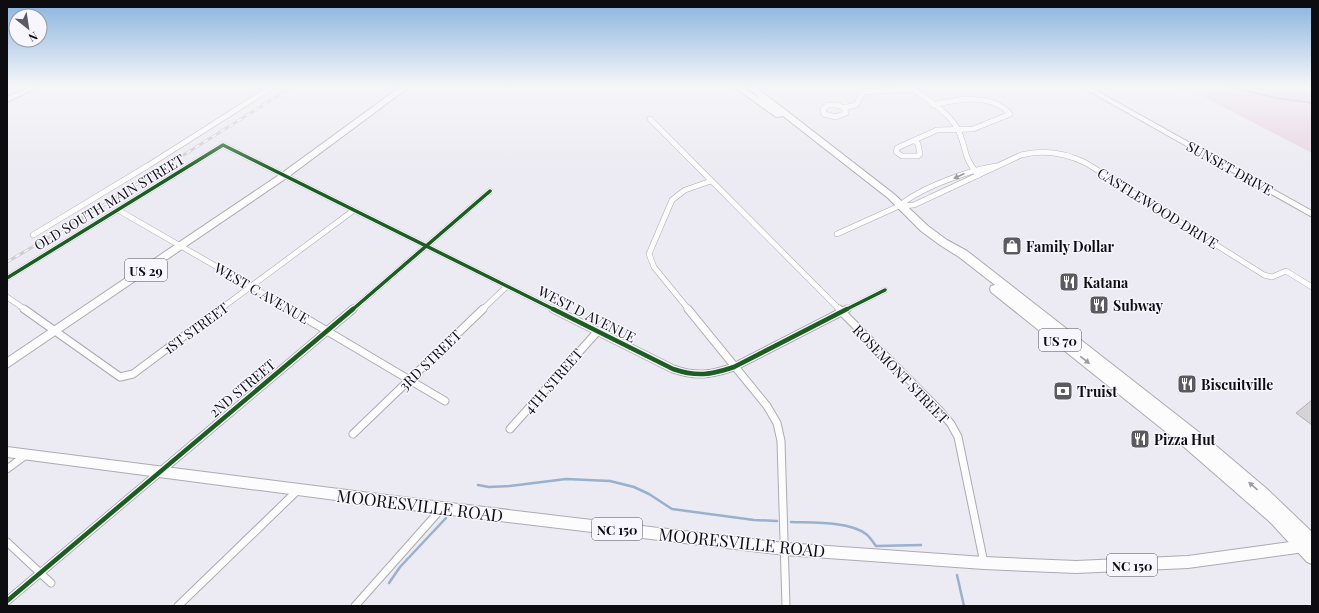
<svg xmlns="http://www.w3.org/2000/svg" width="1319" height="613" font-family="'Playfair Display',serif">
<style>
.green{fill:#e6d2e2}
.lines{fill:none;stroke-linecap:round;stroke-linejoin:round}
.stream-far1{stroke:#99b1ce;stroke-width:1.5}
.stream{stroke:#99b1ce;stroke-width:2.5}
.building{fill:#d5d2d8;stroke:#b2b0b6}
.street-far1-casing{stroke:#acabb1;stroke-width:6}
.street-casing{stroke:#acabb1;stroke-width:9}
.secondary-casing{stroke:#acabb1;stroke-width:2}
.primary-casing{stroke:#acabb1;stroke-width:2}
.highway-casing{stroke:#acabb1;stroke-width:2}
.street-far1{stroke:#fcfcfd;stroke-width:5}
.street{stroke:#fcfcfd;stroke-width:7}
.secondary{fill:#fcfcfd;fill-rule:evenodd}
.primary{fill:#fcfcfd;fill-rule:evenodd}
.highway{fill:#fcfcfd;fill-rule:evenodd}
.rail-casing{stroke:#cecdd0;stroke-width:3}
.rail{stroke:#f7f6fe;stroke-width:1.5;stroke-dasharray:5;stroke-linecap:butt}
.cycleway-far1-casing{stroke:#f7f6fe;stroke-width:5.5}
.cycleway-casing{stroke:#f7f6fe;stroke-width:7}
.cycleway-far1{stroke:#1b5e20;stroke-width:3.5}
.cycleway{stroke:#1b5e20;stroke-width:4.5}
.oneway{fill:#9c9c9f}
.labels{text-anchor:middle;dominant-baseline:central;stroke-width:3;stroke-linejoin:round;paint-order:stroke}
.shield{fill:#f7f6fe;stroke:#535258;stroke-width:1}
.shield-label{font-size:13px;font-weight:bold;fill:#0d0c11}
.street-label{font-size:14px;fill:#0d0c11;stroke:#f7f6fe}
.poi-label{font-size:14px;font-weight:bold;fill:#0d0c11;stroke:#f7f6fe;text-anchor:start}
.near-street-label{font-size:17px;fill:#0d0c11;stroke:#f7f6fe}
</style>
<rect width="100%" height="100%" fill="#eceaf2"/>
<!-- green -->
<path class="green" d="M1171,87H1312V153L1200,95Z"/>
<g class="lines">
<!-- stream-far1 -->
<path class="stream-far1" d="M1229,87L1277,98L1312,103"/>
<!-- stream -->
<g class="stream">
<path d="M478,485L489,487L510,486L566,479L610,481L634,487L649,494L672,509L754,520L777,521"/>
<path d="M791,522C812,523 848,521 866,534C870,537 873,542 876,546L921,545"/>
<path d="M957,575L964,606"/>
<path d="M389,583L400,567L446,518"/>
</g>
</g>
<!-- building -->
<path class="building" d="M1312,400V425L1296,413Z"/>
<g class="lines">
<defs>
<g id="street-far1">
<path d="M828,105H837L844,108L846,113L836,117L824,114L823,109Z"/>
<path d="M844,108L856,105L863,92L913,89C928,100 947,111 957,128C967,146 962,158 979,175"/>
<path d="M650,119L840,310"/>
<path d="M915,141L918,144L920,154L918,156H902L896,152L897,148L937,130L973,129L1010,114C992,93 957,99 933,105"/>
<path d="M899,206L914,205L1021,155C1044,149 1064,152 1086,163L1264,275L1272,277L1286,271L1312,287"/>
<path d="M118,210L292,310"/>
<path d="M837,234L899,206C920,188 969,170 996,166"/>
<path d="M33,235L149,165L272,87"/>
<path d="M7,278L223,145L555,310"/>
<path d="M7,297L26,310"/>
<path d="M219,310L354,210"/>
<path d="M352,310L490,191"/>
<path d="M482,310L507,286"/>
<path d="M689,310L654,267L649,254L672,200L685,190L711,181"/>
<path d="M845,310L885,290"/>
</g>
<g id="street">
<path d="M24,309L120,377L133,374L220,309"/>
<path d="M290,309L445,401"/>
<path d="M553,309L673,369C697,377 710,375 734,367L847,309"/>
<path d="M688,309L767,406L777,423L781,441L786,606"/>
<path d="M839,309L940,411L951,424L958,437L984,563"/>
<path d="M510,429L597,332"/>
<path d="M353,434L483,309"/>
<path d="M7,469L26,455"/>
<path d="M7,542L51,583"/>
<path d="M7,601L353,309"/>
<path d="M178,606L299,489"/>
<path d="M355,606L442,508"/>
</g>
<g id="secondary">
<path d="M30,87H38L7,102V97Z"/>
<path d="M1082,87H1090L1312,211V217Z"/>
</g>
<g id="primary">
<path d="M400,87H409L288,177L7,368V358L282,173Z"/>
<path d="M7,447L442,502L785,543L984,557L1076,561L1188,556L1312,539V551L1188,568L1076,573L984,569L785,555L442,514L7,457Z"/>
</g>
<path id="highway" d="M734,87H743L762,100L747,87H756L894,194L928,226L947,240L967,251L1214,444L1267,489L1312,532V564L1307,562L1270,522L1176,440L991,292L990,289L991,286L995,285L959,257L940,245L921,231L888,198L783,116L776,117Z"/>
</defs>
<!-- street-far1 casing -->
<use href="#street-far1" class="street-far1-casing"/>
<!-- street casing -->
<use href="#street" class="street-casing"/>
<!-- secondary casing -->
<use href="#secondary" class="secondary-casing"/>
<!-- primary casing -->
<use href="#primary" class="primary-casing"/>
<!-- highway casing -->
<use href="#highway" class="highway-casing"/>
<!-- street-far1 -->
<use href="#street-far1" class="street-far1"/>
<!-- street -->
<use href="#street" class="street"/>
<!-- secondary -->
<use href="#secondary" class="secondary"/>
<!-- primary -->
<use href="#primary" class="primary"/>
<!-- highway -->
<use href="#highway" class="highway"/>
<defs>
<path id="rail" d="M7,262L107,203L292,87"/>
</defs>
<!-- rail casing -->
<use href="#rail" class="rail-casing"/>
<!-- rail -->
<use href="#rail" class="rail"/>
<defs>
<g id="cycleway-far1">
<path d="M7,278L223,145L555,310"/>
<path d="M352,310L490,191"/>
<path d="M845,310L885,290"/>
</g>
<g id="cycleway">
<path d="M553,309L673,369C697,377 710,375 734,367L847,309"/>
<path d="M7,601L353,309"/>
</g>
</defs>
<!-- cycleway-far1 casing -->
<use href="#cycleway-far1" class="cycleway-far1-casing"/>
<!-- cycleway casing -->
<use href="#cycleway" class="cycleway-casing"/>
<!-- cycleway-far1 -->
<use href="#cycleway-far1" class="cycleway-far1"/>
<!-- cycleway -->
<use href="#cycleway" class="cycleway"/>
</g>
<!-- one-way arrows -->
<defs><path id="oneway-solid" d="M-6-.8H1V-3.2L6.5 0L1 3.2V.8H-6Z"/></defs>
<g class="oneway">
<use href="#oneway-solid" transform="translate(959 176) rotate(155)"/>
<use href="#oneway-solid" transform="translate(1085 360) rotate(38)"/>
<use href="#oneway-solid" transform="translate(1253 486) rotate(-139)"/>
</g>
<!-- sky -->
<linearGradient id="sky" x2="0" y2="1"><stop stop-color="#88b3de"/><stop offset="0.5" stop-color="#f6f6f9"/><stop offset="1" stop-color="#f6f6f9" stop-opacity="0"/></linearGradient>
<rect width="1319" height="173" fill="url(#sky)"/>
<!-- icons -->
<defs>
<symbol id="shop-square" viewBox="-11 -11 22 22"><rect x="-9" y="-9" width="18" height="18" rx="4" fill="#5b5a60" stroke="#f7f6fe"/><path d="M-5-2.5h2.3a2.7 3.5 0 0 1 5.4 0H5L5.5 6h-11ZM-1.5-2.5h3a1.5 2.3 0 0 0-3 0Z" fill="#fff"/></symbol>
<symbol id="restaurant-square" viewBox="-11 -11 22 22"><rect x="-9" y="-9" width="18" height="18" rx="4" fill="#5b5a60" stroke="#f7f6fe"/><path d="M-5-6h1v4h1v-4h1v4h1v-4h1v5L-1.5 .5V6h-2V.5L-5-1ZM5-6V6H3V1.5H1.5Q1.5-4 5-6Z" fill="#fff"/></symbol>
<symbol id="bank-square" viewBox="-11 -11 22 22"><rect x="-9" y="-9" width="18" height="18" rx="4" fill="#5b5a60" stroke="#f7f6fe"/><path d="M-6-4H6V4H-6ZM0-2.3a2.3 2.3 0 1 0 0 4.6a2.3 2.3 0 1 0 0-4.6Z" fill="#fff"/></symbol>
</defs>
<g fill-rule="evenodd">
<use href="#shop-square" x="1001" y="235" width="22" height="22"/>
<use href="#restaurant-square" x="1058" y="271" width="22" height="22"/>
<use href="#restaurant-square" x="1088" y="294" width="22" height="22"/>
<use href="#restaurant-square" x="1176" y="373" width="22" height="22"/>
<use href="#bank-square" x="1052" y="380" width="22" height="22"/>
<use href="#restaurant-square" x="1129" y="428" width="22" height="22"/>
</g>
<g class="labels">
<!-- shield labels -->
<g class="shield">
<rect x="125" y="259" width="42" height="22" rx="3"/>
<rect x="1039" y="329" width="42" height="22" rx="3"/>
<rect x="592" y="518" width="50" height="22" rx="3"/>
<rect x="1107" y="554" width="50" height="22" rx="3"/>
</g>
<g class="shield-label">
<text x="146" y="270">US 29</text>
<text x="1060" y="340">US 70</text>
<text x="617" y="529">NC 150</text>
<text x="1132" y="565">NC 150</text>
</g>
<!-- street labels -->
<g class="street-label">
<text transform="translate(1230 168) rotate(29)">SUNSET DRIVE</text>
<text transform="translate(109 202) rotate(-31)">OLD SOUTH MAIN STREET</text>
<text transform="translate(1158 208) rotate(32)">CASTLEWOOD DRIVE</text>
<text transform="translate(262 293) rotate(30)">WEST C AVENUE</text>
<text transform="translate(587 314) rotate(27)">WEST D AVENUE</text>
<text transform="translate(196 328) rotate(-36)">1ST STREET</text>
<text transform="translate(430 360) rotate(-44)">3RD STREET</text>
<text transform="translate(901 374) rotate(46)">ROSEMONT STREET</text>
<text transform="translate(553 381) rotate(-49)">4TH STREET</text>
<text transform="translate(242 388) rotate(-40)">2ND STREET</text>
</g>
<!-- poi labels -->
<g class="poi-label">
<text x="1026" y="246">Family Dollar</text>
<text x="1083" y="282">Katana</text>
<text x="1113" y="305">Subway</text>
<text x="1201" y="384">Biscuitville</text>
<text x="1077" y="391">Truist</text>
<text x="1154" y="439">Pizza Hut</text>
</g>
<!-- near-street labels -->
<g class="near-street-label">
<text transform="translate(420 505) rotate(7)">MOORESVILLE ROAD</text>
<text transform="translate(742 542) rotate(6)">MOORESVILLE ROAD</text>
</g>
</g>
<!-- border -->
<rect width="1319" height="613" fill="none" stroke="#0d0c11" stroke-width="16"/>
<!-- north arrow -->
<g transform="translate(28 28) rotate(150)"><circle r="19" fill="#f7f6fe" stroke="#99989f"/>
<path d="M0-3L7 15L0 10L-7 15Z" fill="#5b5a60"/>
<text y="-6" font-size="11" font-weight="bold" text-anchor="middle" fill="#0d0c11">N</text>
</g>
</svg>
